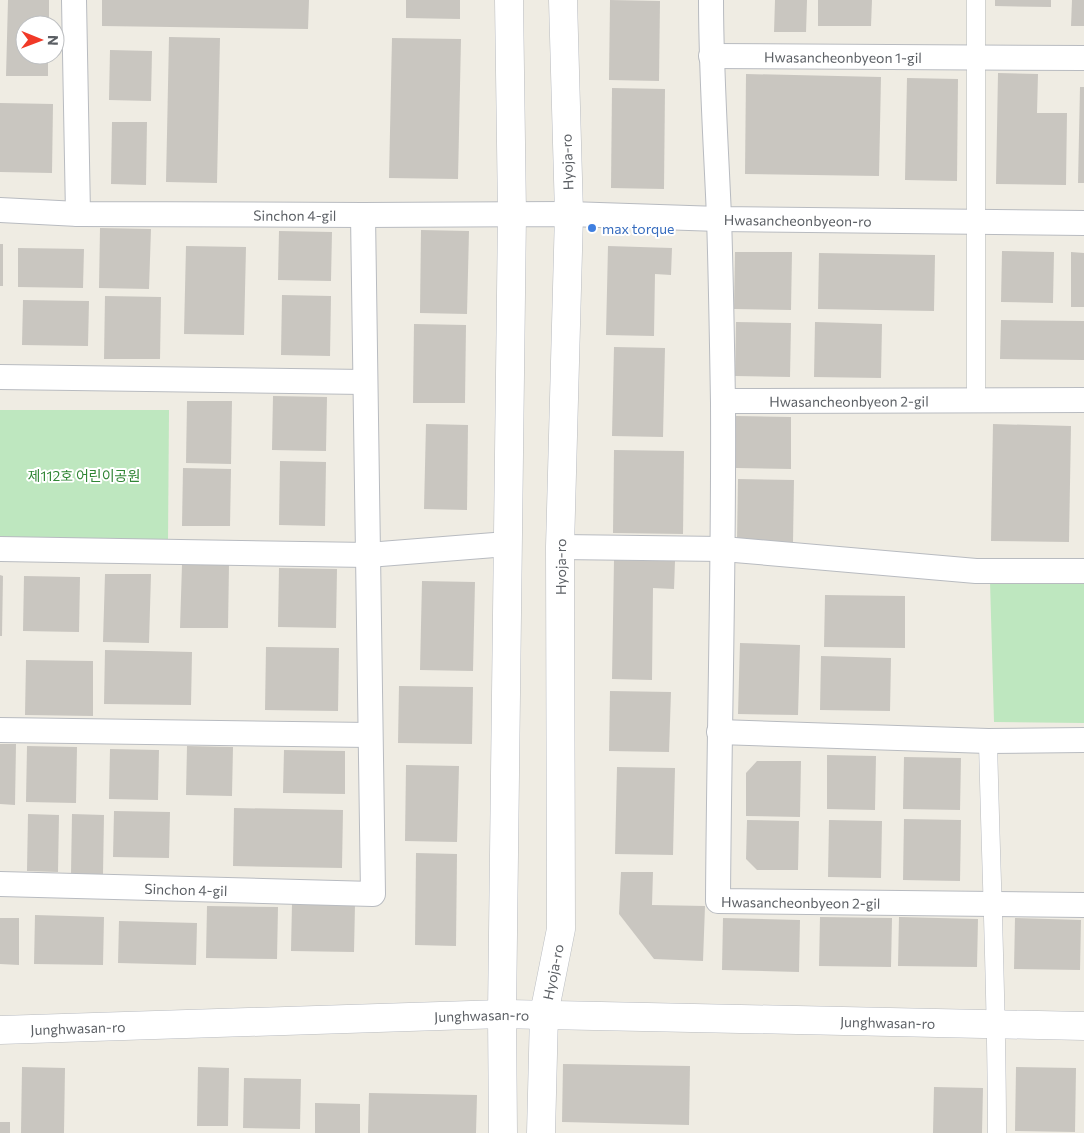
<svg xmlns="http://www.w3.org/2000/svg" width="1084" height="1133" font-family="Commissioner,'Noto Sans KR',sans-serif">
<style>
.green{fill:#bee7bf}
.building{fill:#c9c6c0}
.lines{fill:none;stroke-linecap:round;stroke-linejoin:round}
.pedestrian-casing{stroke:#b8bbc0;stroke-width:19}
.minor-casing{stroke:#b8bbc0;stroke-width:26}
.tertiary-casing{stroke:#b8bbc0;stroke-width:29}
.pedestrian{stroke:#fff;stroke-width:18}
.minor{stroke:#fff;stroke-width:24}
.tertiary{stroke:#fff;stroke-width:28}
.shop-dot{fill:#3f7fe0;stroke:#fff;stroke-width:2}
.labels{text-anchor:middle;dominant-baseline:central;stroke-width:4;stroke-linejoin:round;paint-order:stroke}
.street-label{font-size:14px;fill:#5b5f64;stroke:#fff}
.shop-label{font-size:14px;fill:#366cbe;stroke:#fff;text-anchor:start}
.park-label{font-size:14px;fill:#318636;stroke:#fff}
</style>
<rect width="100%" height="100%" fill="#efece3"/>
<!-- green -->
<g class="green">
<path d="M0,410H169L168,541L0,540Z"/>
<path d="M990,581H1084V723L994,722Z"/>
</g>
<!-- building -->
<g class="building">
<path d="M8,0H49V25H25V55H48V76H6Z"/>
<path d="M102,0H309L308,29L102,26Z"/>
<path d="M406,0H460V19L406,18Z"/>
<path d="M610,0L660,1L659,81L609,80Z"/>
<path d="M775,0H807L806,32H774Z"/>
<path d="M818,0H872L871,26H818Z"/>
<path d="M995,0H1051V7L995,6Z"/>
<path d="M1072,0H1084V26H1071Z"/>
<path d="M169,37L220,38L217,183L166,182Z"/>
<path d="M392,38L461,39L458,179L389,178Z"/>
<path d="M110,50L152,51L151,101L109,100Z"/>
<path d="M998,73L1038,74L1037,113H1067L1066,185L996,184Z"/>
<path d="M746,74L881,77L879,176L745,174Z"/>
<path d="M907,78L958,79L957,181L905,180Z"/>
<path d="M1080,87H1084V183H1078Z"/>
<path d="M612,88L665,89L664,189L611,188Z"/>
<path d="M0,103L53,104L52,173L0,172Z"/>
<path d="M112,122H147L146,185L111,184Z"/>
<path d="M100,228L151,229L149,289L99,288Z"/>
<path d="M421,230L469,231L467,314L420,313Z"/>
<path d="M279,231L332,232L331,281L278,280Z"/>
<rect x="0" y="244" width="3" height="42"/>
<path d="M186,246L246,247L244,335L184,334Z"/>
<path d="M608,246L672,248L671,275L655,274L654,336L606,335Z"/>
<path d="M18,248L84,249L83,288L18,287Z"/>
<path d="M1002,251L1054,252L1053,303L1001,302Z"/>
<path d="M735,252H792L791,310L734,309Z"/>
<path d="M1071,252L1084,253V307H1071Z"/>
<path d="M819,253L935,255L934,311L818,309Z"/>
<path d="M282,295L331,296L330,356L281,355Z"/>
<path d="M105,296L161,297L160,359H104Z"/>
<path d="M23,300L89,301L88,346L22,345Z"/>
<path d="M1001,320L1084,321V360L1000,359Z"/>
<path d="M736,322L791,323L790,377L735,376Z"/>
<path d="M815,322L882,324L881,378L814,377Z"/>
<path d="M414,324L466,325L465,403H413Z"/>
<path d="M614,347L665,348L663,437L612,436Z"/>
<path d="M273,396L327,397L326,451L272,450Z"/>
<path d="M187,401H232L231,464L186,463Z"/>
<path d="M736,416L791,417V469L736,468Z"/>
<path d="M426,424L468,425L467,510L424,509Z"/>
<path d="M993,424L1071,426L1069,542L991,541Z"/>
<path d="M614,450L684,451L683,534L613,533Z"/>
<path d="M280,461L326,462L325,526L279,525Z"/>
<path d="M183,468L231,469L230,526H182Z"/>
<path d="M738,479L794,480L793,542L737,541Z"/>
<path d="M614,560L675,561L674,589L653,588L652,680L612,679Z"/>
<path d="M182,564L229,565L228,628H180Z"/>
<path d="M279,568L337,569L336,628L278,627Z"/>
<path d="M105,574H151L149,643L103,642Z"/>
<path d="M0,575L3,576L2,636H0Z"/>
<path d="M24,576L80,577L79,632L23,631Z"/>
<path d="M422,581L475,582L473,671L420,670Z"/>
<path d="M825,595L905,596V648L824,647Z"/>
<path d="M740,643L800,645L798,715L738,714Z"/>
<path d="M266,647L339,648L338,711L265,710Z"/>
<path d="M105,650L192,652L191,705L104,704Z"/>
<path d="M821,656L891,658L890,711L820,710Z"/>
<path d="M26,660L93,661V716L25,715Z"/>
<path d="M399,686L473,687L472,744L398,743Z"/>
<path d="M610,691L671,692L669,752L609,751Z"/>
<path d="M0,744H16L15,805L0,804Z"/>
<path d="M27,746L77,747L76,803L26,802Z"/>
<path d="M187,746L233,747L232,796L186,795Z"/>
<path d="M110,749L159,750L158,800L109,799Z"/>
<path d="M284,750L345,751V794L283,793Z"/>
<path d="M827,755L876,756L875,810L827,809Z"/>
<path d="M904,757L961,758L960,810L903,809Z"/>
<path d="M757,761H801L800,817L746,816V773Z"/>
<path d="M406,765L459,766L457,842L405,841Z"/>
<path d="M617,767L675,768L673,855L615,854Z"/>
<path d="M234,808L343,810L342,868L233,866Z"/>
<path d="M114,811L170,812L169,858L113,857Z"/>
<path d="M28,814L59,815L58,872L27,871Z"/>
<path d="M72,814L104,815L103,874H71Z"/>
<path d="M904,819L961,820L960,881L903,880Z"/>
<path d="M747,820L799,821L798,870H757L746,859Z"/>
<path d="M829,820L882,821L881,878L828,877Z"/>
<path d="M416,853L457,854L456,946L415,945Z"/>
<path d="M621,872H653L652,905L705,906L703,961L654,959L619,914Z"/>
<path d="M292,903L355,904L354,952L291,951Z"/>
<path d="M207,906L278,907L277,959L206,958Z"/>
<path d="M35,915L104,917L103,965L34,964Z"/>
<path d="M820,917L892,918L891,967L819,966Z"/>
<path d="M899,917L978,919L977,967L898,966Z"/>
<path d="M0,918H19V965L0,964Z"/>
<path d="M723,918L800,920L799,972L722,970Z"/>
<path d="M1015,918L1081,920L1080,970L1014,969Z"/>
<path d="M119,921L197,923L196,965L118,963Z"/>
<path d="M563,1064L690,1066L689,1125L562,1122Z"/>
<path d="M22,1067L65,1068L64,1133H21Z"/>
<path d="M198,1067L229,1068L228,1126H197Z"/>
<path d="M1016,1067L1076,1068L1075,1132L1015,1131Z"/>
<path d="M244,1078L301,1079L300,1129L243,1128Z"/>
<path d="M934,1087L983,1088L982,1133H933Z"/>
<path d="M369,1093L477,1095L476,1133H368Z"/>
<path d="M315,1103L360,1104V1133H315Z"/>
<rect x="0" y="1122" width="10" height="11"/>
</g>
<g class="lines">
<defs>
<g id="pedestrian">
<path d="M976,401V0"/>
<path d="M988,741C991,872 997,1002 997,1133"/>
</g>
<g id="minor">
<path d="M74,0L78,214"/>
<path id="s1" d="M711,0C711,72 716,145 719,217C721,279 722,341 723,403C724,569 719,735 718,901L1084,905"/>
<path id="s2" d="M711,56L1084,58"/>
<path id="s3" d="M0,210L78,214L363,215L569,214L719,219L1084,223"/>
<path d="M0,377L365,382"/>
<path id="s4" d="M723,401L1084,400"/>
<path d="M560,547L723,549L976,571H1084"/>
<path d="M0,549L368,555L507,544"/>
<path d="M0,730L370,735"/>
<path d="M719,732L988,741L1084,740"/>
<path id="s5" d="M0,884L373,894L363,215"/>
</g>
<g id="tertiary">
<path id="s6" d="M0,1030L502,1014L1084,1026"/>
<path d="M503,1133L502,1014L512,214L509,0"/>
<path id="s7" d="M541,1133L544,1014L561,929L560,547L569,214L563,0"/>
</g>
</defs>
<!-- pedestrian casing -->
<use href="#pedestrian" class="pedestrian-casing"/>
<!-- minor casing -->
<use href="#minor" class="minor-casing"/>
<!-- tertiary casing -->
<use href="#tertiary" class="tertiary-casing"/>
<!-- pedestrian -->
<use href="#pedestrian" class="pedestrian"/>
<!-- minor -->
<use href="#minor" class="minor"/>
<!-- tertiary -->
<use href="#tertiary" class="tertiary"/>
</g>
<!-- markers -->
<circle class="shop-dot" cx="592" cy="228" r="5"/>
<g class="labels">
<!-- street labels -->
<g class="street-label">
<text stroke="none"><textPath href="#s2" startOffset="132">Hwasancheonbyeon 1-gil</textPath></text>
<text transform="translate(567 162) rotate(-92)">Hyoja-ro</text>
<text stroke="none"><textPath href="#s3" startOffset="295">Sinchon 4-gil</textPath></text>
<text stroke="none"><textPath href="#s3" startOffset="798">Hwasancheonbyeon-ro</textPath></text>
<text stroke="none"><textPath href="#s4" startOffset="126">Hwasancheonbyeon 2-gil</textPath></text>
<text stroke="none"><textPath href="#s7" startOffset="568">Hyoja-ro</textPath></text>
<text stroke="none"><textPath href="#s5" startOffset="186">Sinchon 4-gil</textPath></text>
<text stroke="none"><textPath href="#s1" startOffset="984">Hwasancheonbyeon 2-gil</textPath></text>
<text stroke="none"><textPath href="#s7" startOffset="162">Hyoja-ro</textPath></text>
<text stroke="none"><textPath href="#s6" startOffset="482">Junghwasan-ro</textPath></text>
<text stroke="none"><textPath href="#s6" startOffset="888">Junghwasan-ro</textPath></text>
<text stroke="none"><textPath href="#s6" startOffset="78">Junghwasan-ro</textPath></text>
</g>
<!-- shop labels -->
<g class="shop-label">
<text x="602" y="228">max torque</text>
</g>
<!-- park labels -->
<g class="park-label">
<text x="84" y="475">제112호 어린이공원</text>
</g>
</g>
<!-- north arrow -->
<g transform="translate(40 40) rotate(91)"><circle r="24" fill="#ffffff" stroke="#bdbfc1"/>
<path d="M0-4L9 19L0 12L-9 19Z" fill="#f13927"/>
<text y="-8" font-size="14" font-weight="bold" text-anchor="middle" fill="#5b5f64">N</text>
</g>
</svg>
